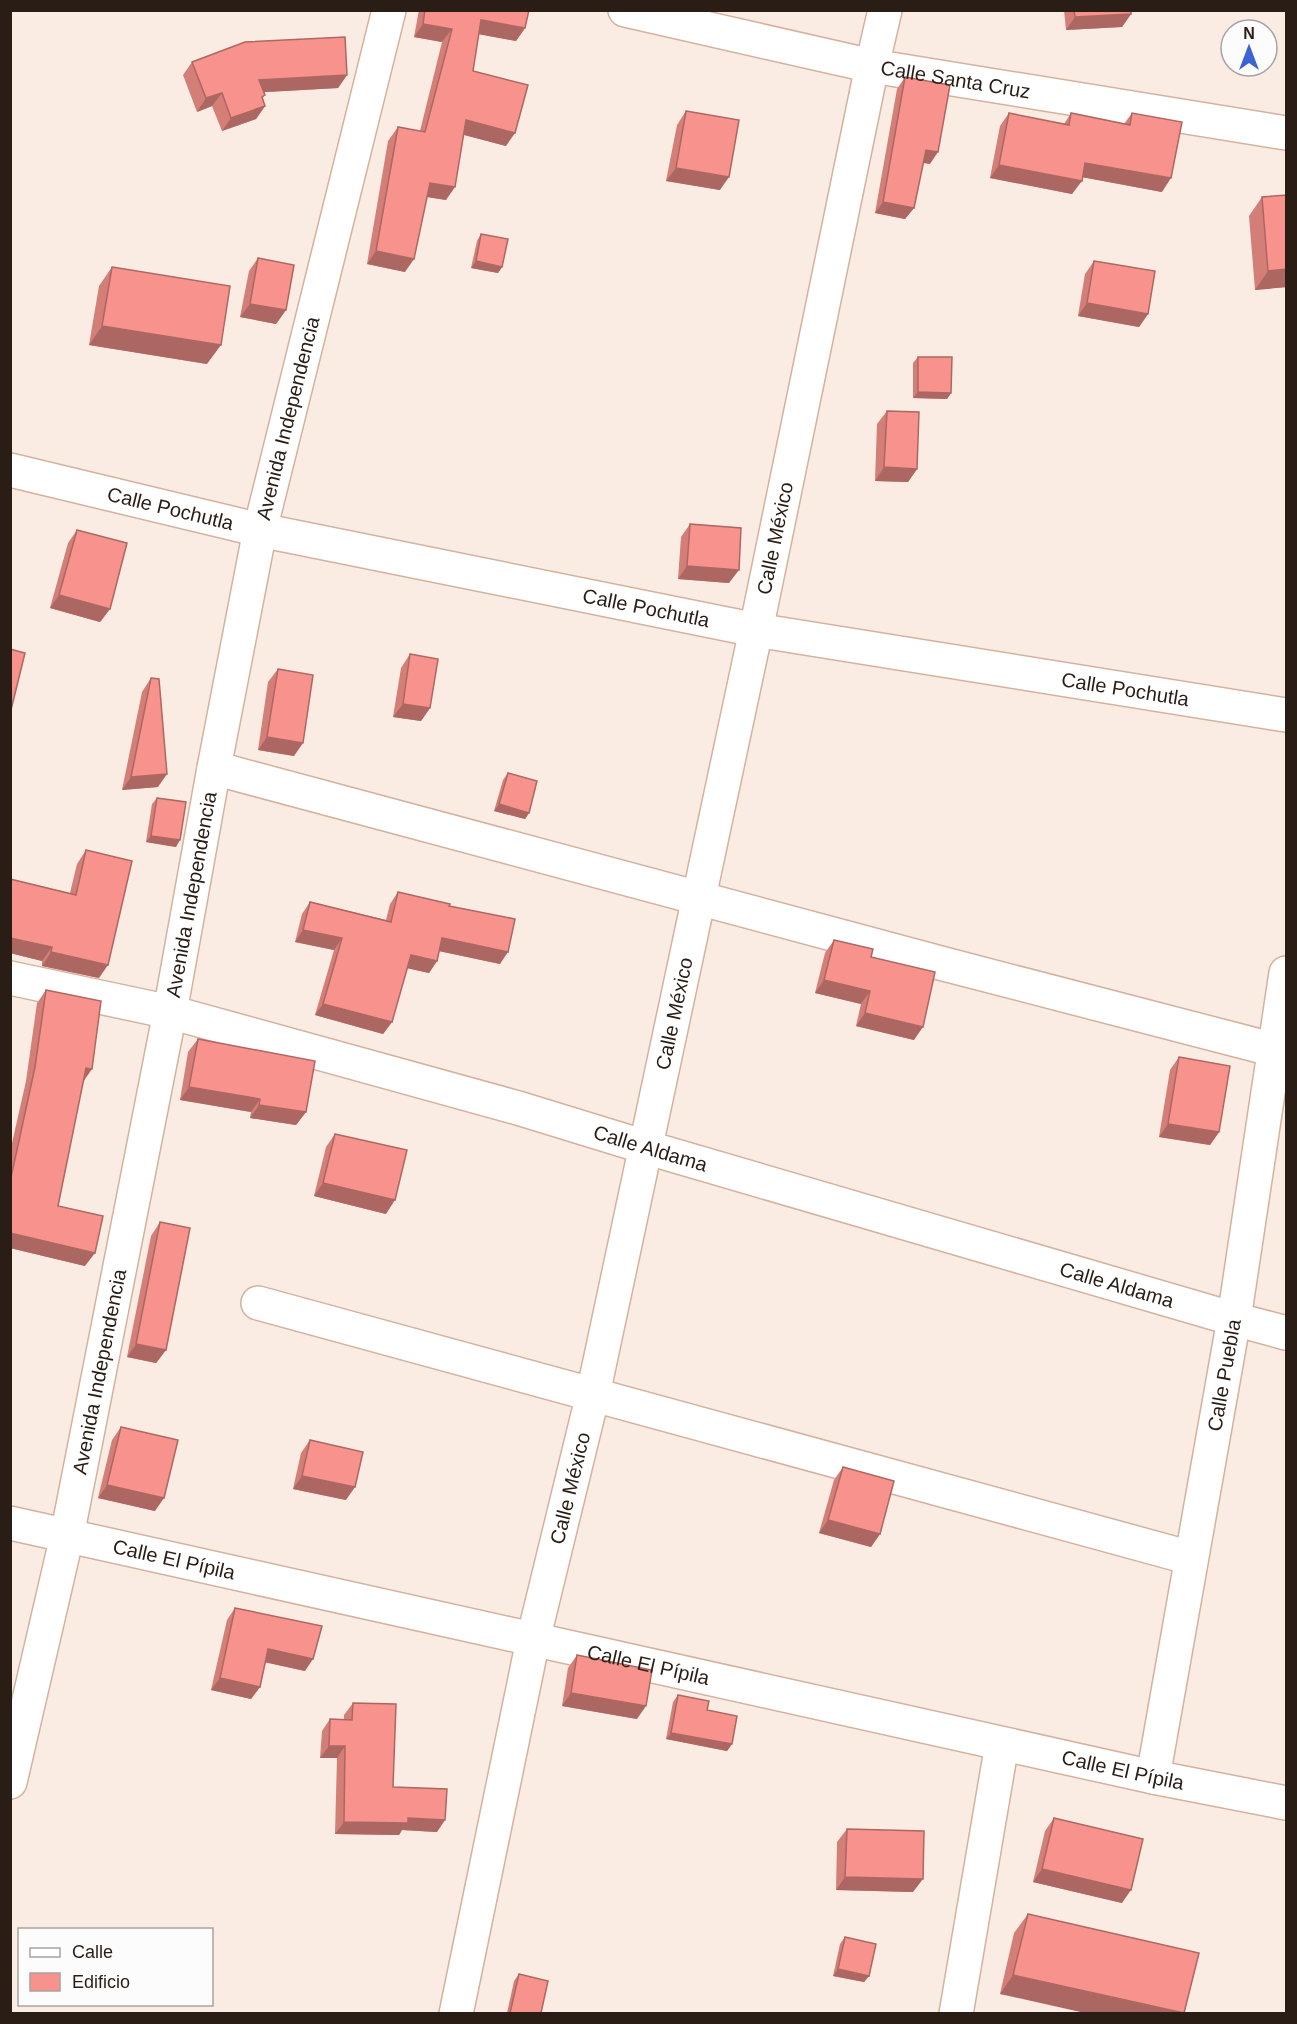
<svg xmlns="http://www.w3.org/2000/svg" width="1297" height="2024" font-family="Helvetica,sans-serif">
<style>
.lines{fill:none;stroke-linecap:round;stroke-linejoin:round}
.minor-casing{stroke:#d4b29d;stroke-width:36}
.minor{stroke:#fff;stroke-width:33}
.wall{fill:#d47e78}
.shaded-wall{fill:#ad6762}
.building{fill:#f7938c;stroke:#ad6762;stroke-width:1.5}
.labels{text-anchor:middle;dominant-baseline:central;stroke-width:5;stroke-linejoin:round;paint-order:stroke}
.street-label{font-size:20px;fill:#291d15;stroke:#fcfcfc}
</style>
<rect width="100%" height="100%" fill="#faece3"/>
<g class="lines">
<defs>
<g id="minor">
<path id="s1" d="M625,10L872,66L1286,133"/>
<path id="s2" d="M10,470L260,530L756,630L1286,715"/>
<path d="M214,768L944,964L1275,1050"/>
<path id="s3" d="M10,978L170,1012L518,1108L645,1147L1234,1319L1286,1333"/>
<path d="M258,1303L1191,1558"/>
<path id="s4" d="M10,1523L1153,1777L1286,1803"/>
<path id="s5" d="M1153,1777L1234,1319L1286,973"/>
<path id="s6" d="M10,1782L67,1536L170,1012L214,768L260,530L389,10"/>
<path id="s7" d="M456,2014L533,1640L593,1394L756,630L872,66L885,10"/>
<path d="M956,2014L1002,1744"/>
</g>
</defs>
<!-- minor casing -->
<use href="#minor" class="minor-casing"/>
<!-- minor -->
<use href="#minor" class="minor"/>
</g>
<!-- wall -->
<g class="wall">
<path d="M419,10H529L525,28L516,41L479,34L473,71L506,146L464,135L446,200L427,197L405,272L367,264L388,141L398,127L420,131L442,42L414,37Z"/>
<path d="M1064,10H1131V14L1122,27L1066,30Z"/>
<path d="M192,62L347,75L338,88L264,92L263,99L265,106L256,119L222,131L212,106L197,112L183,75Z"/>
<path d="M905,77L930,164L923,162L914,208L905,219L875,213L897,89Z"/>
<path d="M686,111L720,190L666,181L677,125Z"/>
<path d="M1009,113L1064,124L1071,113L1124,124L1132,113L1162,192L1082,177L1072,194L990,178L1000,126Z"/>
<path d="M1287,195V287L1255,290L1249,216L1262,197Z"/>
<path d="M481,234L502,267L498,273L471,268L477,241Z"/>
<path d="M258,258L286,310L276,324L240,317L249,271Z"/>
<path d="M1094,261L1148,314L1139,327L1078,316L1085,274Z"/>
<path d="M112,267L207,364L89,345L99,286Z"/>
<path d="M918,357L951,393L947,399L913,398V363Z"/>
<path d="M887,411L917,469L908,482L875,481L877,424Z"/>
<path d="M690,524L729,583L678,579L681,537Z"/>
<path d="M77,530L110,609L100,622L50,608L68,543Z"/>
<path d="M410,654L430,708L421,721L393,717L401,668Z"/>
<path d="M278,669L294,756L258,750L268,682Z"/>
<path d="M151,678L158,787L122,790L142,692Z"/>
<path d="M508,773L529,813L525,819L494,811L503,780Z"/>
<path d="M157,798L176,847L146,842L152,804Z"/>
<path d="M86,850L99,978L42,966V961L10,953V879L70,893L77,864Z"/>
<path d="M398,892L449,906L500,964L439,951L437,961L429,973L407,968L392,1022L383,1034L315,1015L334,950L295,942L302,914L310,902L386,920L390,904Z"/>
<path d="M834,940L871,957L914,1040L856,1026L861,1004L815,993L825,953Z"/>
<path d="M46,990L83,1081L58,1206L85,1266L10,1248V1152L26,1081L37,1003Z"/>
<path d="M198,1039L306,1112L296,1125L250,1118L251,1112L180,1100L188,1052Z"/>
<path d="M1179,1057L1219,1132L1210,1145L1159,1137L1170,1070Z"/>
<path d="M335,1134L386,1214L314,1196L326,1147Z"/>
<path d="M160,1222L166,1350L156,1363L127,1357L151,1236Z"/>
<path d="M121,1427L155,1511L98,1498L112,1440Z"/>
<path d="M310,1440L346,1500L293,1489L301,1453Z"/>
<path d="M843,1467L880,1534L871,1547L819,1533L834,1480Z"/>
<path d="M235,1608L305,1671L265,1662L260,1687L251,1699L211,1690L227,1620Z"/>
<path d="M577,1655L637,1719L562,1706L568,1668Z"/>
<path d="M678,1695L707,1710L732,1744L727,1751L666,1739L673,1702Z"/>
<path d="M353,1703L393,1787L437,1832L402,1830L399,1835L335,1834L337,1758H320L322,1731L330,1719L344,1720V1715Z"/>
<path d="M1054,1818L1122,1903L1033,1882L1045,1831Z"/>
<path d="M847,1829L913,1892L836,1890L837,1842Z"/>
<path d="M1028,1914L1184,2013L1000,1994L1014,1933Z"/>
<path d="M845,1937L869,1976L864,1982L833,1976L840,1944Z"/>
<path d="M519,1974L541,2013H507L514,1981Z"/>
</g>
<!-- shaded-wall -->
<g class="shaded-wall">
<path d="M1131,14L1122,27L1066,30L1075,17Z"/>
<path d="M481,20L525,28L516,41L472,33Z"/>
<path d="M423,24L452,29L442,42L414,37Z"/>
<path d="M347,75L338,88L250,93L259,80Z"/>
<path d="M222,93L212,106L197,112L206,98Z"/>
<path d="M265,106L256,119L222,131L231,118Z"/>
<path d="M466,120L515,133L506,146L457,133Z"/>
<path d="M926,150L938,152L930,164L917,162Z"/>
<path d="M1085,163L1171,178L1162,192L1076,176Z"/>
<path d="M999,165L1082,181L1072,194L990,178Z"/>
<path d="M676,168L729,177L720,190L666,181Z"/>
<path d="M430,183L455,187L446,200L421,196Z"/>
<path d="M883,202L914,208L905,219L875,213Z"/>
<path d="M376,251L414,259L405,272L367,264Z"/>
<path d="M476,261L502,267L498,273L471,268Z"/>
<path d="M1287,269V287L1255,290L1268,271Z"/>
<path d="M1087,303L1148,314L1139,327L1078,316Z"/>
<path d="M250,304L286,310L276,324L240,317Z"/>
<path d="M102,326L221,345L207,364L89,345Z"/>
<path d="M918,392L951,393L947,399L913,398Z"/>
<path d="M884,467L917,469L908,482L875,481Z"/>
<path d="M687,566L739,570L729,583L678,579Z"/>
<path d="M59,595L110,609L100,622L50,608Z"/>
<path d="M403,704L430,708L421,721L393,717Z"/>
<path d="M267,737L303,743L294,756L258,750Z"/>
<path d="M167,774L158,787L122,790L131,777Z"/>
<path d="M499,804L529,813L525,819L494,811Z"/>
<path d="M151,836L180,840L176,847L146,842Z"/>
<path d="M303,930L342,938L334,950L295,942Z"/>
<path d="M10,938L52,947L42,961L10,953Z"/>
<path d="M442,938L508,952L500,964L434,950Z"/>
<path d="M51,952L108,965L99,978L42,966Z"/>
<path d="M411,955L437,961L429,973L402,967Z"/>
<path d="M824,980L870,991L861,1004L815,993Z"/>
<path d="M323,1004L392,1022L383,1034L315,1015Z"/>
<path d="M865,1013L923,1027L914,1040L856,1026Z"/>
<path d="M86,1068L92,1069L83,1082Z"/>
<path d="M189,1087L260,1099L251,1112L180,1100Z"/>
<path d="M259,1105L306,1112L296,1125L250,1118Z"/>
<path d="M1168,1124L1219,1132L1210,1145L1159,1137Z"/>
<path d="M323,1183L395,1200L386,1214L314,1196Z"/>
<path d="M10,1233L95,1253L85,1266L10,1248Z"/>
<path d="M136,1344L166,1350L156,1363L127,1357Z"/>
<path d="M302,1476L355,1487L346,1500L293,1489Z"/>
<path d="M107,1485L164,1498L155,1511L98,1498Z"/>
<path d="M828,1520L880,1534L871,1547L819,1533Z"/>
<path d="M268,1649L313,1659L305,1671L259,1661Z"/>
<path d="M220,1678L260,1687L251,1699L211,1690Z"/>
<path d="M571,1693L646,1706L637,1719L562,1706Z"/>
<path d="M671,1733L732,1744L727,1751L666,1739Z"/>
<path d="M329,1746H345L337,1758H320Z"/>
<path d="M408,1818L445,1820L437,1832L402,1830L399,1835L335,1834L344,1822Z"/>
<path d="M1042,1869L1131,1890L1122,1903L1033,1882Z"/>
<path d="M845,1877L923,1879L913,1892L836,1890Z"/>
<path d="M838,1969L869,1976L864,1982L833,1976Z"/>
<path d="M1013,1975L1182,2013H1085L1000,1994Z"/>
</g>
<!-- building -->
<g class="building">
<path d="M425,10H529L525,28L481,20L473,71L528,85L515,133L466,120L455,187L430,183L414,259L376,251L398,127L425,132L452,29L423,24Z"/>
<path d="M1074,10H1131V14L1075,17Z"/>
<path d="M345,37L347,75L259,80L265,95L262,97L265,106L231,118L222,93L206,98L192,62L245,42Z"/>
<path d="M905,77L950,85L938,152L926,150L914,208L883,202Z"/>
<path d="M686,111L739,120L729,177L676,168Z"/>
<path d="M1009,113L1069,125L1071,113L1130,125L1132,113L1182,122L1171,178L1085,163L1082,181L999,165Z"/>
<path d="M1287,195V269L1268,271L1262,197Z"/>
<path d="M481,234L508,239L502,267L476,261Z"/>
<path d="M258,258L294,265L286,310L250,304Z"/>
<path d="M1094,261L1155,271L1148,314L1087,303Z"/>
<path d="M112,267L230,286L221,345L102,326Z"/>
<path d="M918,357H952L951,393L918,392Z"/>
<path d="M887,411L919,412L917,469L884,467Z"/>
<path d="M690,524L741,528L739,570L687,566Z"/>
<path d="M77,530L127,543L110,609L59,595Z"/>
<path d="M10,649L25,653L10,714Z"/>
<path d="M410,654L438,659L430,708L403,704Z"/>
<path d="M278,669L313,675L303,743L267,737Z"/>
<path d="M151,678L159,679L167,774L131,777Z"/>
<path d="M508,773L537,781L529,813L499,804Z"/>
<path d="M157,798L186,802L180,840L151,836Z"/>
<path d="M86,850L132,861L108,965L51,952L52,947L10,938V879L76,895Z"/>
<path d="M398,892L450,904L449,906L515,919L508,952L442,938L437,961L411,955L392,1022L323,1004L342,938L303,930L310,902L391,922Z"/>
<path d="M834,940L873,949L871,957L935,972L923,1027L865,1013L870,991L824,980Z"/>
<path d="M46,990L101,1001L92,1069L86,1068L58,1206L103,1216L95,1253L10,1233V1182L35,1067Z"/>
<path d="M198,1039L315,1061L306,1112L259,1105L260,1099L189,1087Z"/>
<path d="M1179,1057L1230,1066L1219,1132L1168,1124Z"/>
<path d="M335,1134L407,1150L395,1200L323,1183Z"/>
<path d="M160,1222L190,1228L166,1350L136,1344Z"/>
<path d="M121,1427L178,1440L164,1498L107,1485Z"/>
<path d="M310,1440L363,1452L355,1487L302,1476Z"/>
<path d="M843,1467L894,1481L880,1534L828,1520Z"/>
<path d="M235,1608L322,1626L313,1659L268,1649L260,1687L220,1678Z"/>
<path d="M577,1655L652,1670L646,1706L571,1693Z"/>
<path d="M678,1695L709,1701L707,1710L737,1716L732,1744L671,1733Z"/>
<path d="M353,1703L396,1704L393,1787L447,1789L445,1820L408,1818V1823L344,1822L345,1746H329L330,1719L352,1720Z"/>
<path d="M1054,1818L1143,1839L1131,1890L1042,1869Z"/>
<path d="M847,1829L924,1831L923,1879L845,1877Z"/>
<path d="M1028,1914L1199,1953L1184,2013L1013,1975Z"/>
<path d="M845,1937L876,1944L869,1976L838,1969Z"/>
<path d="M519,1974L548,1981L541,2013H510Z"/>
</g>
<g class="labels">
<!-- street labels -->
<g class="street-label">
<text stroke="none"><textPath href="#s1" startOffset="338">Calle Santa Cruz</textPath></text>
<text stroke="none"><textPath href="#s6" startOffset="1392">Avenida Independencia</textPath></text>
<text stroke="none"><textPath href="#s2" startOffset="165">Calle Pochutla</textPath></text>
<text stroke="none"><textPath href="#s7" startOffset="1510">Calle México</textPath></text>
<text stroke="none"><textPath href="#s2" startOffset="651">Calle Pochutla</textPath></text>
<text stroke="none"><textPath href="#s2" startOffset="1137">Calle Pochutla</textPath></text>
<text stroke="none"><textPath href="#s6" startOffset="906">Avenida Independencia</textPath></text>
<text stroke="none"><textPath href="#s7" startOffset="1024">Calle México</textPath></text>
<text stroke="none"><textPath href="#s3" startOffset="663">Calle Aldama</textPath></text>
<text stroke="none"><textPath href="#s3" startOffset="1149">Calle Aldama</textPath></text>
<text stroke="none"><textPath href="#s6" startOffset="420">Avenida Independencia</textPath></text>
<text stroke="none"><textPath href="#s5" startOffset="408">Calle Puebla</textPath></text>
<text stroke="none"><textPath href="#s7" startOffset="538">Calle México</textPath></text>
<text stroke="none"><textPath href="#s4" startOffset="168">Calle El Pípila</textPath></text>
<text stroke="none"><textPath href="#s4" startOffset="654">Calle El Pípila</textPath></text>
<text stroke="none"><textPath href="#s4" startOffset="1140">Calle El Pípila</textPath></text>
</g>
</g>
<!-- border -->
<rect width="1297" height="2024" fill="none" stroke="#291d15" stroke-width="24"/>
<!-- legend -->
<rect x="18" y="1928" width="195" height="78" fill="#fcfcfc" stroke="#a8a3a0" stroke-width="1.5"/>
<rect x="30" y="1948" width="30" height="9" fill="#ffffff" stroke="#a8a3a0" stroke-width="1.5"/>
<text x="72" y="1958" font-size="18" fill="#291d15">Calle</text>
<rect x="30" y="1973" width="30" height="18" fill="#f7938c" stroke="#a8a3a0" stroke-width="1.5"/>
<text x="72" y="1988" font-size="18" fill="#291d15">Edificio</text>
<!-- north arrow -->
<g transform="translate(1249 48)"><circle r="28" fill="#fcfcfc" stroke="#a8a3a0" stroke-width="1.5"/>
<path d="M0-4.5L10 22L0 15L-10 22Z" fill="#3c63d4"/>
<text y="-9" font-size="16" font-weight="bold" text-anchor="middle" fill="#291d15">N</text>
</g>
</svg>
